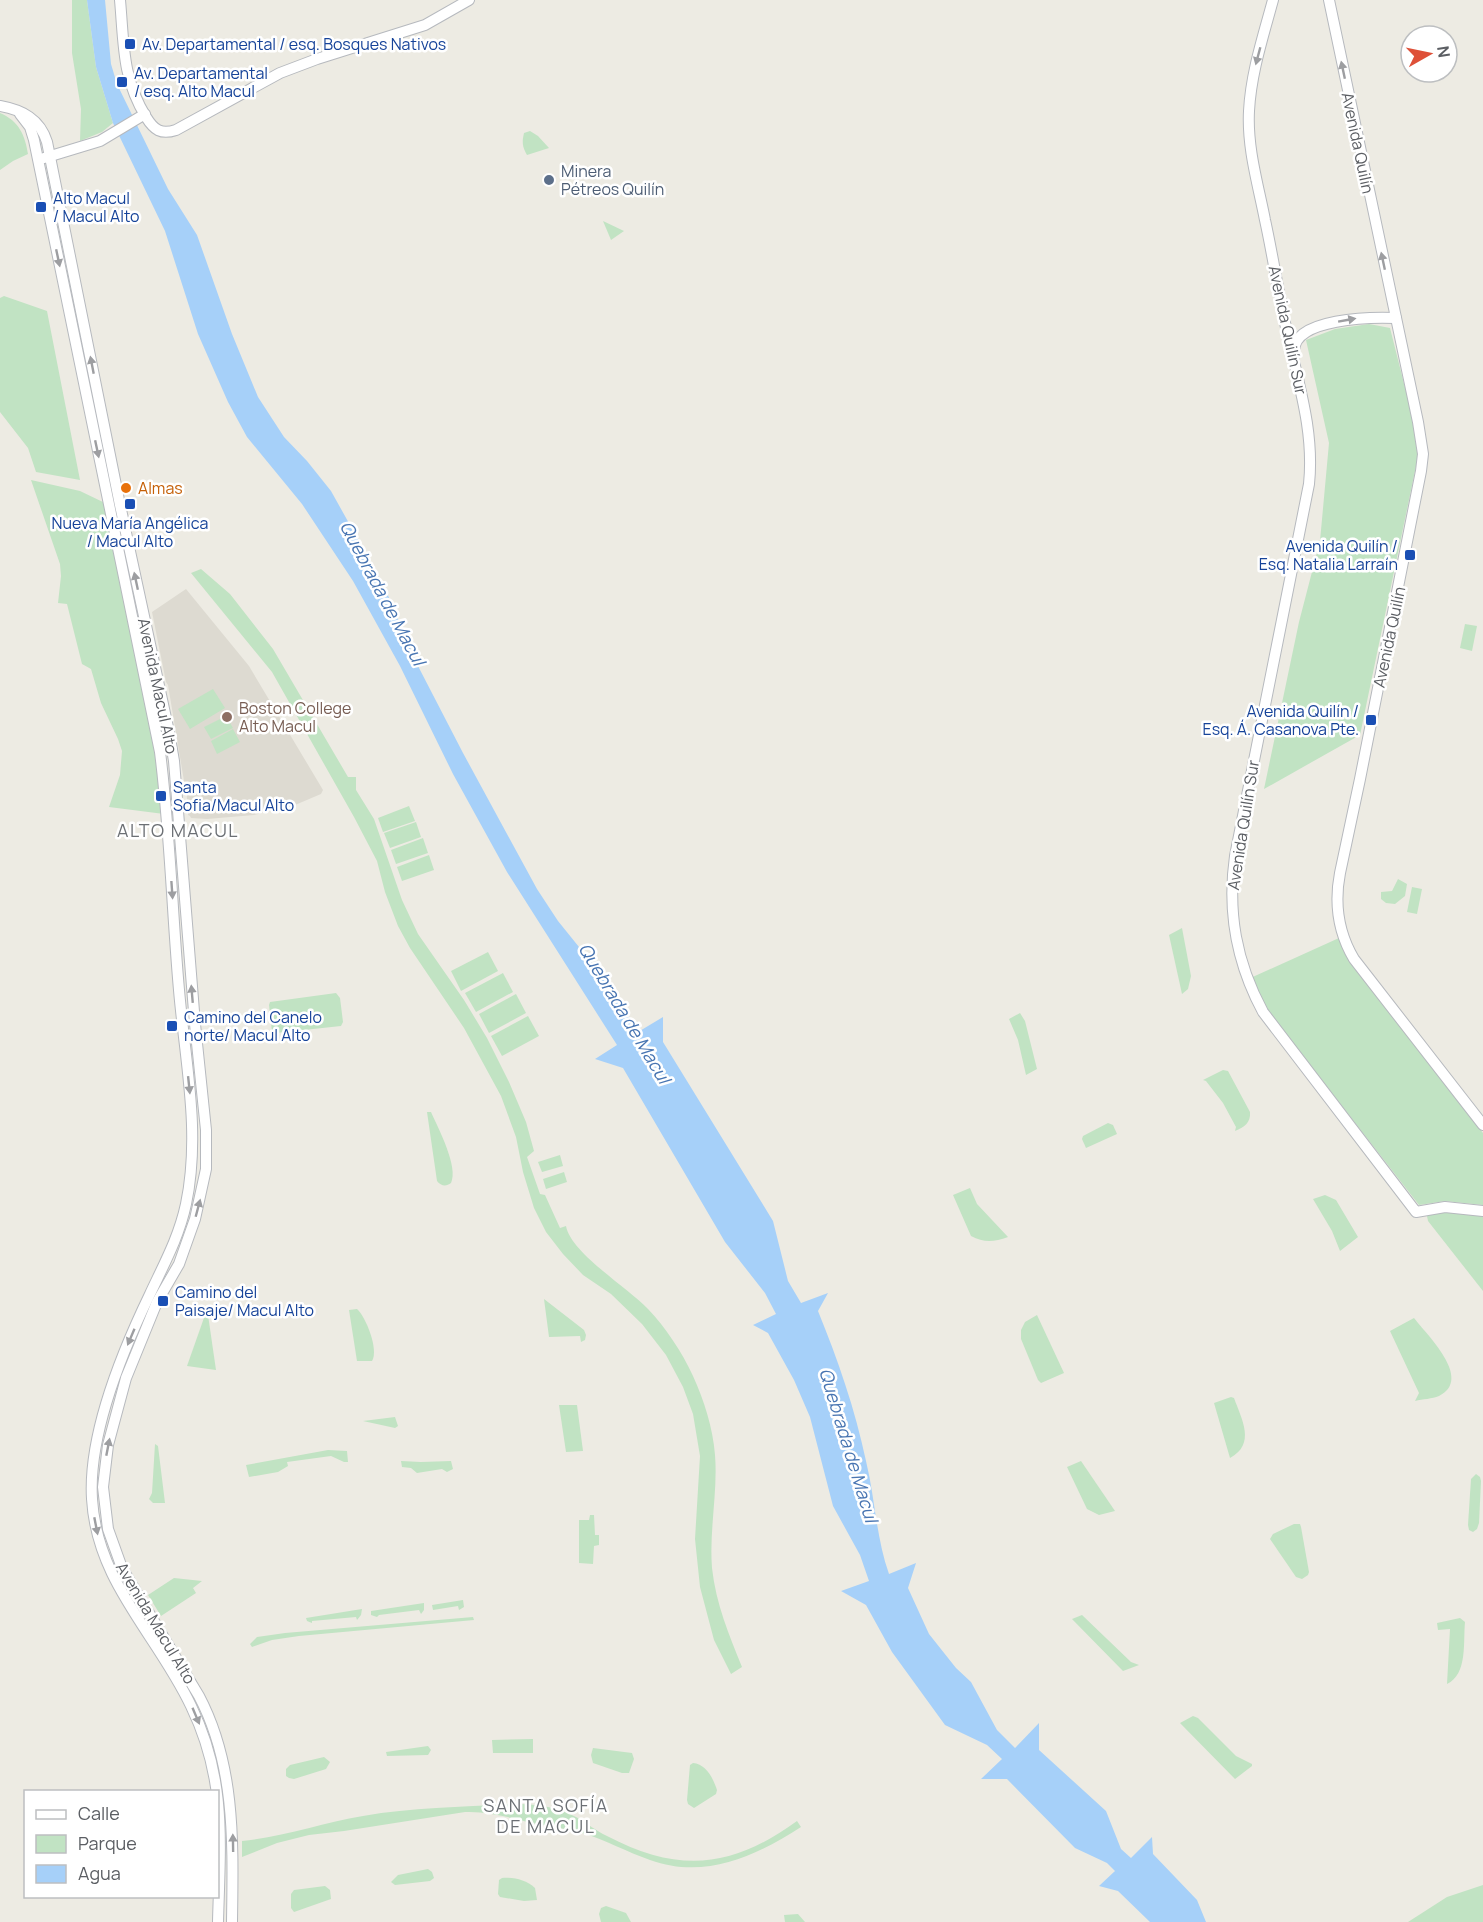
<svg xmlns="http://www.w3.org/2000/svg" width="1483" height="1922" font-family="Manrope,sans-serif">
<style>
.education{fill:#dddad1}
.green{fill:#c1e3c3}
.water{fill:#a6d0f9}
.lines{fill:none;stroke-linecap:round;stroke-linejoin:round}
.secondary-casing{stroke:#b6b9be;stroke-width:12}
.secondary{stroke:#fff;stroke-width:10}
.oneway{fill:#9d9ea1}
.transit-dot{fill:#1a4fb4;stroke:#fff;stroke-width:2}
.service-dot{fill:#5c6f8a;stroke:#fff;stroke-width:2}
.food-dot{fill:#e8710a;stroke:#fff;stroke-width:2}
.education-dot{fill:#8d6e63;stroke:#fff;stroke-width:2}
.labels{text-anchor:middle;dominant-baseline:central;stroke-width:5;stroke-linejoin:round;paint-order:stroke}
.transit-label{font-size:16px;fill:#164399;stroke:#fff;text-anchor:start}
.street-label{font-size:16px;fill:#5b5e63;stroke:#fff}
.service-label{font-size:16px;fill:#4e5e75;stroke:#fff;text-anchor:start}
.food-label{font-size:16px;fill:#c56008;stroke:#fff;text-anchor:start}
.education-label{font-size:16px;fill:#785e54;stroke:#fff;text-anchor:start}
.water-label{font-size:18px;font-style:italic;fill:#4875b2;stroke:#fff}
.neighbourhood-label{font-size:18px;letter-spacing:1.5px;fill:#6c7075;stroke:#fff}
</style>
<rect width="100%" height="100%" fill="#edebe3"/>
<!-- education -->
<path class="education" d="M186,589L249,666L323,790L321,794L295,805L254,815L207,819L191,818L190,816L188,815L186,782L184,781L168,685L166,682L152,612Z"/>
<!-- green -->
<g class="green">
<path d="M72,0H87L96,67L113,123L102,132L80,141L81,109L72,53Z"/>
<path d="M0,113C19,121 25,135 28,154L13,161L0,170Z"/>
<path d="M530,131L538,136L549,148L527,155C522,147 522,141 524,133Z"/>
<path d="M603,221L624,231L611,240Z"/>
<path d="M4,296L47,311L80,480L36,472L28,448L0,412V298Z"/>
<path d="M1369,324L1390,328L1420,447L1360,735L1264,789L1299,622L1320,541L1329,443L1306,340L1335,329Z"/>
<path d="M31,480L80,491L105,503L156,752L164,814L109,807L120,775L122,751L118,739L101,703L91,669L82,664L67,604L58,603L61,576L60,564Z"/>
<path d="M201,569L230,594L273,649L348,777H356V790L374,819L402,900L418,934L464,1000L487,1038L509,1082L526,1122L534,1151L527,1157L540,1194L545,1195L560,1228L566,1226C571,1253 627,1287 648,1309C666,1328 682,1352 693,1376C704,1400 713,1428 715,1455C718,1492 709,1530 712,1568C716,1604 729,1635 742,1667L731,1674L714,1640L700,1587L695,1539L700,1456L693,1414L683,1387L666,1355L642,1324L611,1294L583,1275L563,1254L546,1232L534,1208L523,1172L516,1137L501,1096L464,1028L410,948L398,926L385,892L377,861L354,817L272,672L191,573Z"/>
<path d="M1465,624L1477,626L1472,651L1460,648Z"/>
<path d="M213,689L225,708L190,729L178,709Z"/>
<path d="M226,716L233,728L211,739L204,727Z"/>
<path d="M233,729L240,742L217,754L211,741Z"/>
<path d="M409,806L415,821L383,832L378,818Z"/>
<path d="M416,822L421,837L390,848L384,833Z"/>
<path d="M423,838L428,853L396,864L391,850Z"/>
<path d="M429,855L434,870L402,881L397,867Z"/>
<path d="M1398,879L1407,884L1405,896L1395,904L1386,903L1381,899V892L1392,891Z"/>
<path d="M1412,887L1422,889L1417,914L1407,912Z"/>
<path d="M1182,928L1191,976L1188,989L1182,994L1169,935Z"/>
<path d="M1339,938L1359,970L1483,1133V1205L1445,1201L1419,1205L1257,997L1246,980Z"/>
<path d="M488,952L498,971L461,991L451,971Z"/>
<path d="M503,973L513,992L476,1012L465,993Z"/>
<path d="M336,993L340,998L343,1022L341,1026L276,1033L272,1032L269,1005L270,1002Z"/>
<path d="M516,994L526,1013L489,1033L479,1014Z"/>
<path d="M1020,1013L1025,1021L1037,1069L1026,1075L1018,1040L1009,1019Z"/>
<path d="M528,1016L539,1036L502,1056L491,1036Z"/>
<path d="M1223,1070L1228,1071L1250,1112C1251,1123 1244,1127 1235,1131L1236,1127L1223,1103L1206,1081L1203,1080Z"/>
<path d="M427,1112H431C438,1128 459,1167 451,1183C446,1187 441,1186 437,1181Z"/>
<path d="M1108,1123L1113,1125L1117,1134L1086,1148L1082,1139L1083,1136Z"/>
<path d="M560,1155L563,1166L542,1172L538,1162Z"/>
<path d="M564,1172L567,1182L546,1189L543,1179Z"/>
<path d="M970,1188L977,1204L1008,1237C994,1242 984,1243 971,1236L953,1195Z"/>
<path d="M1325,1195L1336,1200L1358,1237L1340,1251L1332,1231L1313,1199Z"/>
<path d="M1437,1212H1454L1483,1216V1291L1428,1221L1427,1216Z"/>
<path d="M544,1299L584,1330L586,1335L585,1340L581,1342L580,1336L549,1337Z"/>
<path d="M357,1309C366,1317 379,1350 372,1361H357L349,1310Z"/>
<path d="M205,1315H208L216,1370L187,1366Z"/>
<path d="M1037,1315L1064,1373L1041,1383L1038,1380L1021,1339V1330L1025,1322Z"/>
<path d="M1414,1318C1426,1334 1474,1379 1439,1396C1432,1399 1423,1399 1415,1401L1419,1393L1390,1331Z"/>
<path d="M1231,1397L1234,1398C1242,1420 1256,1444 1230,1458L1214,1403Z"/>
<path d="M559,1405H577L583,1451L566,1452Z"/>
<path d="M395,1417L398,1426L395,1428L363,1421Z"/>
<path d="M155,1444L158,1446L165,1503H153L149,1499L152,1493Z"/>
<path d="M328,1450L347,1451L348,1462H344L331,1456L287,1462L288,1466L278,1472L249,1477L246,1465Z"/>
<path d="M401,1461L421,1462L451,1461L453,1469L447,1472L442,1469L417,1473L411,1468L402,1467Z"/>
<path d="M1081,1461L1115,1511L1099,1515L1087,1509L1067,1467Z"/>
<path d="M1476,1474L1480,1477L1481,1481L1479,1523L1477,1529L1473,1532L1469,1530L1468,1525L1471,1479Z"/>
<path d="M590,1515H594L595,1535H599V1545L594,1546L593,1564L579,1563V1520H589Z"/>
<path d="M1294,1524H1300L1301,1527L1309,1572L1308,1575L1302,1579L1296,1577L1270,1539L1273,1534Z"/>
<path d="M174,1578L202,1581L193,1588L196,1593L161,1616L148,1595Z"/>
<path d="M463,1600L464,1607L459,1610L458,1606L433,1610L432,1605Z"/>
<path d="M424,1603V1610L421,1614L419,1610L379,1615L377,1617L371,1615V1611Z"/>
<path d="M362,1609L361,1615L357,1620L356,1617L312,1621V1623L307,1621L306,1618Z"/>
<path d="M1082,1615L1131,1662L1139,1665L1123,1671L1072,1619Z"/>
<path d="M473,1617L474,1620L299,1636L272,1640L252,1647L250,1644L257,1637L285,1633Z"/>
<path d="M1460,1618L1465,1622C1463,1642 1468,1674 1447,1684L1450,1629L1438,1630L1437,1623Z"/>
<path d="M1193,1716L1198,1718L1236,1756L1252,1764V1766L1235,1779L1180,1723Z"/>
<path d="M533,1739V1753H493L492,1740Z"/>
<path d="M428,1746L431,1750L428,1755L387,1756L386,1752Z"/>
<path d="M593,1748L632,1753L634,1759L629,1773H622L593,1763L591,1755Z"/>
<path d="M324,1757L330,1762L326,1769L294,1779L289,1778L286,1776V1769L290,1765Z"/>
<path d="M693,1763C706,1764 713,1778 717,1790L716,1794L694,1808L688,1804L687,1800L690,1765Z"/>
<path d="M514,1804C536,1804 555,1806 576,1817C587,1823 596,1831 607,1836C680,1874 732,1868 797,1821L801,1827C756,1856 705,1880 650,1860C627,1852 606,1840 582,1833C565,1828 546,1826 528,1822C507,1817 487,1811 465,1812L344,1831L309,1835L277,1843L242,1857V1841C283,1837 322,1823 363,1816C413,1807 463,1807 514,1804Z"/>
<path d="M428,1869L432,1872L434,1878L430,1881L395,1885L391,1882L398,1875Z"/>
<path d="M502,1878C514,1877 526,1880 535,1888L537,1900L524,1901L500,1897L498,1894L499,1880Z"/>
<path d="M1483,1885V1922H1408L1447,1897Z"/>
<path d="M325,1886L330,1890L331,1899L294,1912L291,1908V1894L294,1890Z"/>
<path d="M606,1906L626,1913L631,1922H601L599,1914L601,1908Z"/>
<path d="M798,1914L805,1922H785L784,1915Z"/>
</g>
<!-- water -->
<path class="water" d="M87,0H105L111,64L117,84L168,189L197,235L232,334L258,397L284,437L307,461L331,491L384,586L418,666L463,753L537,889L558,921L600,973L638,1032L663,1017V1042L773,1221L788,1281L801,1303L828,1293L818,1311C838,1360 855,1409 866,1461C875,1498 876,1537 889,1574L916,1563L908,1588L929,1634L956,1668L971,1682L997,1730L1015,1748L1039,1723V1750L1106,1811L1121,1849L1131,1858L1152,1837L1153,1854L1197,1900L1206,1922H1150L1118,1891L1099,1886L1115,1871L1107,1863L1075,1848L1007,1779H981L1002,1759L987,1745L945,1725L892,1652L866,1605L841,1591L869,1581L860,1555L833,1506L810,1417L794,1380L768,1333L753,1325L776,1314L765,1293L725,1242L623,1068L595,1059L617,1045L507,872L453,774L400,666L353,581L302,504L247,437L228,402L198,334L165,231L113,123L96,67Z"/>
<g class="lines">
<defs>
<g id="secondary">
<path d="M120,0C124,44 122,78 146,117C154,130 161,135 176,130L280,73L317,59L425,25L469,0"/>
<path d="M1273,0C1263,37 1251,73 1249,111C1247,148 1258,184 1265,220C1274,261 1280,304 1290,345C1301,392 1314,436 1309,484L1235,856C1227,912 1236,962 1263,1012L1416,1212L1445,1207L1483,1211"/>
<path d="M1329,0L1418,422L1423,454L1421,471L1360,779L1340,873C1334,904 1338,932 1354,959L1483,1125"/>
<path d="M0,106C22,110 40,119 47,142L120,505L169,732L174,761L195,1024L206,1130V1169L195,1219L179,1264L157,1302L126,1378L108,1445L103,1487L108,1529L122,1568L199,1696C236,1766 233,1845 232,1922"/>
<path d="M20,114L30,127L34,140L160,752C170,831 172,911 179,990C185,1061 201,1133 186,1204C179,1237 164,1264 150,1294C122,1352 88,1434 92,1499C97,1583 157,1634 191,1706C227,1780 220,1843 218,1922"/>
<path d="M44,158L100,141L145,114"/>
<path d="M1294,351C1294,318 1372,317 1396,318"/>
</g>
</defs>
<!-- secondary casing -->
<use href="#secondary" class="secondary-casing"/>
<!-- secondary -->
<use href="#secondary" class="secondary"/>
</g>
<!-- one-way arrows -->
<defs><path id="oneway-solid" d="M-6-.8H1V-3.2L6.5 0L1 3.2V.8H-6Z" transform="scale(1.5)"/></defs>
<g class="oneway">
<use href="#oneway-solid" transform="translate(1258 56) rotate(105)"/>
<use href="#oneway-solid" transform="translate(1343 70) rotate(-102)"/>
<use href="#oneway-solid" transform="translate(58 258) rotate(78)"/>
<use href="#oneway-solid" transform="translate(1383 261) rotate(-102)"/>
<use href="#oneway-solid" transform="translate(1347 320) rotate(-10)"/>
<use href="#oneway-solid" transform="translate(92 365) rotate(-101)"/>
<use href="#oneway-solid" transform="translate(97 449) rotate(78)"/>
<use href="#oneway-solid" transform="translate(136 581) rotate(-102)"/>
<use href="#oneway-solid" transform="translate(172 890) rotate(86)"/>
<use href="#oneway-solid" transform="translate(192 994) rotate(-95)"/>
<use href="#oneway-solid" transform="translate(189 1085) rotate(84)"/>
<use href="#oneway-solid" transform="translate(198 1208) rotate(-75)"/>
<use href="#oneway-solid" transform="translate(131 1337) rotate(113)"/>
<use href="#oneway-solid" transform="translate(108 1447) rotate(-79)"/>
<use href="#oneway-solid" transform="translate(96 1526) rotate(79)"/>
<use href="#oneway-solid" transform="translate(196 1716) rotate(67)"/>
<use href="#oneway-solid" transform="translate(233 1843) rotate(-91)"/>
</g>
<!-- markers -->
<g class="transit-dot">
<rect x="124" y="38" width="12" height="12" rx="3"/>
<rect x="116" y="76" width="12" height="12" rx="3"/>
<rect x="35" y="201" width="12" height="12" rx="3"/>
<rect x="124" y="498" width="12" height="12" rx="3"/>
<rect x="1404" y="549" width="12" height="12" rx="3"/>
<rect x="1365" y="714" width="12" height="12" rx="3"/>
<rect x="155" y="790" width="12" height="12" rx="3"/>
<rect x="166" y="1020" width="12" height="12" rx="3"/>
<rect x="157" y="1295" width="12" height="12" rx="3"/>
</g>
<circle class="service-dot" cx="549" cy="180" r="6"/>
<circle class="food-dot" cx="126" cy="488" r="6"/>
<circle class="education-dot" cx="227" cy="717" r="6"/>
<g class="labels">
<!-- transit labels -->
<g class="transit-label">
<text x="142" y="44">Av. Departamental / esq. Bosques Nativos</text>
<text x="134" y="73">Av. Departamental<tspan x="134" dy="18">/ esq. Alto Macul</tspan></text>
<text x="53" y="198">Alto Macul<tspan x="53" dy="18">/ Macul Alto</tspan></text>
<text x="130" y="523" text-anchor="middle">Nueva María Angélica<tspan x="130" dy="18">/ Macul Alto</tspan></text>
<text x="1398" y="546" text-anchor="end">Avenida Quilín /<tspan x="1398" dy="18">Esq. Natalia Larraín</tspan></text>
<text x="1359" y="711" text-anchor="end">Avenida Quilín /<tspan x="1359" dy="18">Esq. Á. Casanova Pte.</tspan></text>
<text x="173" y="787">Santa<tspan x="173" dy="18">Sofia/Macul Alto</tspan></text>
<text x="184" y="1017">Camino del Canelo<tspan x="184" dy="18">norte/ Macul Alto</tspan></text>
<text x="175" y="1292">Camino del<tspan x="175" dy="18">Paisaje/ Macul Alto</tspan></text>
</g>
<!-- street labels -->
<g class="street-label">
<text transform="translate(1358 143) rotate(78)">Avenida Quilín</text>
<text transform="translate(1288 330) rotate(78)">Avenida Quilín Sur</text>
<text transform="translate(1389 637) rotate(-78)">Avenida Quilín</text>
<text transform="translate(158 686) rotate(78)">Avenida Macul Alto</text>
<text transform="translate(1243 825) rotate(-81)">Avenida Quilín Sur</text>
<text transform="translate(156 1623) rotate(59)">Avenida Macul Alto</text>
</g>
<!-- service labels -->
<g class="service-label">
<text x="561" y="171">Minera<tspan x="561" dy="18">Pétreos Quilín</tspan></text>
</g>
<!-- food labels -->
<g class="food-label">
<text x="138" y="488">Almas</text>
</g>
<!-- education labels -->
<g class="education-label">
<text x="239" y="708">Boston College<tspan x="239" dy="18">Alto Macul</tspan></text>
</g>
<!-- water labels -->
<g class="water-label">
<text transform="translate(383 593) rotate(62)">Quebrada de Macul</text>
<text transform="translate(625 1013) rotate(59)">Quebrada de Macul</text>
<text transform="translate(849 1445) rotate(73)">Quebrada de Macul</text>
</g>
<!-- neighbourhood labels -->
<g class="neighbourhood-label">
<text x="178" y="830">ALTO MACUL</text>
<text x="546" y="1805">SANTA SOFÍA<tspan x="546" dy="21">DE MACUL</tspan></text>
</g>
</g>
<!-- legend -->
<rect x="24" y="1790" width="195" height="108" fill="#ffffff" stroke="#bdbfc1" stroke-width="1.5"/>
<rect x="36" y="1810" width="30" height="9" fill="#ffffff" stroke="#bdbfc1" stroke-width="1.5"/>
<text x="78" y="1820" font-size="18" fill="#5b5e63">Calle</text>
<rect x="36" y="1835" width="30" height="18" fill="#c1e3c3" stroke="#bdbfc1" stroke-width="1.5"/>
<text x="78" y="1850" font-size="18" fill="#5b5e63">Parque</text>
<rect x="36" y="1865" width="30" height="18" fill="#a6d0f9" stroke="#bdbfc1" stroke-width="1.5"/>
<text x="78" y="1880" font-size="18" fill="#5b5e63">Agua</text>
<!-- north arrow -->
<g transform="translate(1429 54) rotate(81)"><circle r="28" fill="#ffffff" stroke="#bdbfc1" stroke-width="1.5"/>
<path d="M0-4.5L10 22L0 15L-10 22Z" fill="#de5038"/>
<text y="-9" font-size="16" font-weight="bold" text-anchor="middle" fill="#5b5e63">N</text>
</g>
</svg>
